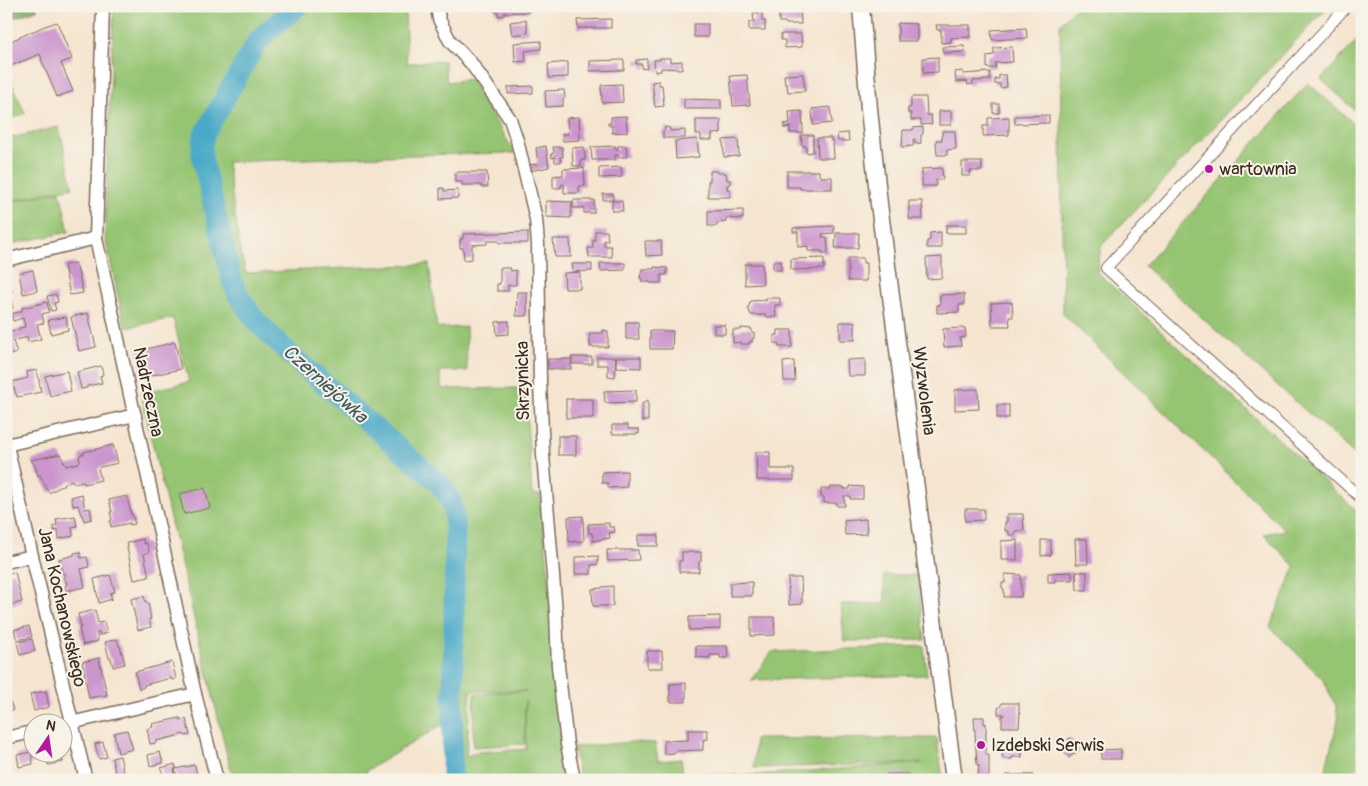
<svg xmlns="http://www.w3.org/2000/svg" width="1368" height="786" font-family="Pangolin,sans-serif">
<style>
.green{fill:#95c472;stroke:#687748;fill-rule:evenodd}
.forest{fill:#78aa64;stroke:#5a6a41}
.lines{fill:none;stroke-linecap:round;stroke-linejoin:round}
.river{stroke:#48a9c8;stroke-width:21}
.building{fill:#cb96ce}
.pedestrian-casing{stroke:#7c6b5c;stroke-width:12}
.minor-casing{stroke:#7c6b5c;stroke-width:15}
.tertiary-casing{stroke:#7c6b5c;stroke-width:19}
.pedestrian{stroke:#fff;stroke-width:10}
.minor{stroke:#fff;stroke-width:12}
.tertiary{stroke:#fff;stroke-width:16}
.poi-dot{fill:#b5179e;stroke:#f7f3e8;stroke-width:2}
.labels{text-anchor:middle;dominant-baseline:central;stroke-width:4;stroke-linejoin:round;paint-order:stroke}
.poi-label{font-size:18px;fill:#3b2a1e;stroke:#f7f3e8;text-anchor:start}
.street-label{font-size:18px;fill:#3b2a1e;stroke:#f7f3e8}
.water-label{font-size:19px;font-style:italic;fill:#40565a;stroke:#f7f3e8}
</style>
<rect width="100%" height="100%" fill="#f7f3e8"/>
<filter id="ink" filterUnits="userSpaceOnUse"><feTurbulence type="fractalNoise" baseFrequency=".02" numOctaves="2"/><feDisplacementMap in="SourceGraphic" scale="10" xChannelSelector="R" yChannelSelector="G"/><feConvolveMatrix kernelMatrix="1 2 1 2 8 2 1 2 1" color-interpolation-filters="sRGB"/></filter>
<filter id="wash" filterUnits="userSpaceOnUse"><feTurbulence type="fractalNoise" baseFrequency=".0096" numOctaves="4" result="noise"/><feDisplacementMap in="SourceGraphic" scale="20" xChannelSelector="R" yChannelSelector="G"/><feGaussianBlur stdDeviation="1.12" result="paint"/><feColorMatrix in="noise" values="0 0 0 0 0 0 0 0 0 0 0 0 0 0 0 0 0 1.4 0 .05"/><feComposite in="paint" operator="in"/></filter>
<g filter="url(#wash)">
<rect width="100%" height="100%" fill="#f5e5d0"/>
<!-- green -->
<g class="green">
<path d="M114,6H405L407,63L444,61L447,82L470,79L515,153L411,155L227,162L241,255L246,273L429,264L437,328L466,327L467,371H440L442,389L525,388L532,494L540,495L571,780H443L445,723L366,771L367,780H233L159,472L141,393L189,382L173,318L125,328L105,237L107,162ZM471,691H526L474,694L473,747L525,744V701L526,749L475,752L466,757Z"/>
<path d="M1077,6H1329L1101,246L1097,272L1362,516V780H1325L1327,763L1338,720L1336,706L1322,678L1270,627L1295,567L1264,534L1285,530L1063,314L1060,24Z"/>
<path d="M1362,35V117L1321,79Z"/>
<path d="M1308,83L1362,131V461L1144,266Z"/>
<path d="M12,84L25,113L6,122V86Z"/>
<path d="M59,127L73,187L6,202V139Z"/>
<path d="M60,191L69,232L6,245V203Z"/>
<path d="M884,575H917L925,640L844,641L841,604H885Z"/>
<path d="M924,646L927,675L751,680L772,652Z"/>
<path d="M937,738L943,780H580L573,747L633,742L655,743L658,761L681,759L683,773L754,775L922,763L754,768L755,739Z"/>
</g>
<!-- forest -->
<path class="forest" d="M6,6H37V10L16,17L6,18Z"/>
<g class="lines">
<!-- river -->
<path class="river" d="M298,6L268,31L257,42L204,135C201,151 201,158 206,174L232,281L238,295L255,320L293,357L440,484C452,501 454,507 455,527L452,780"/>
</g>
<g id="blocks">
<!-- building -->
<g class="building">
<path d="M497,6H528L529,12L504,13L505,15L498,16V12H495V9H497Z"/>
<rect x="556" y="6" width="21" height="3"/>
<path d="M785,6H800L801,24H786L785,22H779V11H785Z"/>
<path d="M762,12V21H765V30H749V22H754L753,13Z"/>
<path d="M611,19V28H578L577,20Z"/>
<path d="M526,20L528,33L512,35L510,22Z"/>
<path d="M57,22L72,59L61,63L73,91L57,97L41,59H42L40,54L6,68V43L45,26Z"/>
<path d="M898,23L917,24V41H898Z"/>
<rect x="694" y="24" width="14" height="13"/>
<path d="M936,25H970V37L951,38V42L941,43V30H937Z"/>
<path d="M1026,28L1027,38L992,40L991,30Z"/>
<path d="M781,34H801L802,47L785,48V40H781Z"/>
<path d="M541,41V49L525,51L526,61L515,62L514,43Z"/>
<path d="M964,46L965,52L943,53L942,47Z"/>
<path d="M1012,47L1013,62L995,63L996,68H987V56L994,55V48Z"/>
<path d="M938,57V72L923,73V58Z"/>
<path d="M660,58H670V62L682,61V69L661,68V71L655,72L654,60H660Z"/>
<path d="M647,59V68L642,69V64H636V60Z"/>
<path d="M624,60V70L590,71V61Z"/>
<path d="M568,62V77L549,78L548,64Z"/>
<path d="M963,71V74L990,72V80L973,81V84L968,85L967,81L956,82L955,72Z"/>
<path d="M803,74L805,91L788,92L787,84H785L784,75Z"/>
<path d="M747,75L750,105L733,106L730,76Z"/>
<path d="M999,75H1006L1007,87L1000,88V84H995V79H999Z"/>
<path d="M659,81V85H662L664,106L655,107L652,82Z"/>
<path d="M622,84L623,102L602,103L601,85Z"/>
<path d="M533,86V93L508,94V87Z"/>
<path d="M564,90L565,98L563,99V106L546,107L545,91Z"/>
<path d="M911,97H926L927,115H931L932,124L921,125V120H911V113H908V108L911,107Z"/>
<path d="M684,99L721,100V109H684Z"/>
<rect x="993" y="104" width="6" height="9"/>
<path d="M830,107L832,123L813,125L812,109Z"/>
<path d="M802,111L803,133H790V127L784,128V124L790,123L789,112Z"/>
<rect x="939" y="111" width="12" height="14"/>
<path d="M1049,115V123L1015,124V116Z"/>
<path d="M626,116L627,132L612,133V125H608V123H611V117Z"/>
<path d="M579,117L580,140L563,141L562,134H568L567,118Z"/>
<path d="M1009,117V135L983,136V126H988V118Z"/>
<path d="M696,120H721V133L712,134V140H701V134H696Z"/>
<path d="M665,127L670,128V131L685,130V138H663V131H664Z"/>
<path d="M923,127V134L921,135V143L915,144V139H913V146L902,147L903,130H913V128Z"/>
<path d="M942,131H955L956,149L947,150V155H937L936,140H942Z"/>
<path d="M848,133L849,141H838L837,134Z"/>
<path d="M801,135H813V152L806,153V146H802Z"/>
<path d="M817,138H831V141H833L834,158H818Z"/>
<path d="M697,139L699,157L676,159L675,141Z"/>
<path d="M738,139L739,156L724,157L723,140Z"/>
<path d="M546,146L549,167L529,171L528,165L538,164L536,148Z"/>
<path d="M615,146V149H618V146H626L627,157H618V155H615V160H592L591,147Z"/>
<path d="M553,147H562L563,157H560L561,162H555V157L552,158L551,154L554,153Z"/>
<path d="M584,147L585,160H581V166H573L572,148Z"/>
<path d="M962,162H982V171H970V176H962Z"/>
<path d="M1209,163L1214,168L1209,175L1203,170Z"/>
<path d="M621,167L622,177L599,178V168Z"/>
<path d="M584,168L585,186H579V193H564V184L561,185V188H553V176L563,175V169Z"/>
<path d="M942,168L943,179L936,180V186H922V169Z"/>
<path d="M710,171H717V173H726L727,180H730V185H727V189H730V197H708V181H710Z"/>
<path d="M787,171H819V175L821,177H832V189H800V187H787Z"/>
<path d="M455,172H487L488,187H481V185H462V182H455Z"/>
<path d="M440,188H444V191L458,190V198L440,199Z"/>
<rect x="603" y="194" width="10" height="6"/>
<path d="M573,200H594V213H584V208H573Z"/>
<path d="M546,201L572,202L571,218L546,217Z"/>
<path d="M612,201H622L623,211H612Z"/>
<path d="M909,201H922L923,219H909Z"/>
<path d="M743,210V219L726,218V222L717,223V226H708V211Z"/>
<rect x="946" y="225" width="20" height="8"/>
<path d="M834,226V233L822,234V237H827L828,253H822V251H808V246L798,247V232H793V228Z"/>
<path d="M595,231H607L608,240H604V246H611L612,257H589L588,248H593V240H595Z"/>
<path d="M528,232V243H499V241H487V244L472,245V259L464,260L463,248H460V239H463V234Z"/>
<path d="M941,232V248H927V241L930,240V233Z"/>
<path d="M836,233H859L858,248H835Z"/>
<path d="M553,239H570L571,257H555Z"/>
<path d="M645,241H661L662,255L646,256Z"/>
<path d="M942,257V278L927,279L926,258Z"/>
<path d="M824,258V269L791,270V259Z"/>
<path d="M848,258H863V263H866V281H848Z"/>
<rect x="773" y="261" width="8" height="9"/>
<path d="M76,263L83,293L70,295L64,265Z"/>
<path d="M600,263H625V270L601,271Z"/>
<path d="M572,264H592V271L573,272Z"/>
<path d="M745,264H762L763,284L745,285Z"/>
<path d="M654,267L667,268V275H661V283H650V282H642V279L640,278L642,269H654Z"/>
<path d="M500,268H510L511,271L516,270V285H508V291H497V284H500Z"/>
<path d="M33,270L37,291L23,294L19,273Z"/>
<path d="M580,272V289H565L564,273Z"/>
<path d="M11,288L12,291L9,292L13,309L6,310V289Z"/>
<path d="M517,292H527V316H516Z"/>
<path d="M56,294L58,302L54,303L56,310L51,311L47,296Z"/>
<path d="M964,294V305H959V312L937,313V305H940V295Z"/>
<path d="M766,298H780V305H775L776,317H767L766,315H751L748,308L751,301L764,300L766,301Z"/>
<path d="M47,302L49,312L42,314L44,323L37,324L41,339L28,342L27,337L13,341L17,353L7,356L6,331L19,330V328L25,327L23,318L13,321L11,314L22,311V308Z"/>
<path d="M1012,302L1013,317H1009L1010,326H992L991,303Z"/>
<path d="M88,313L96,347L79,351L71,317Z"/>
<path d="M66,317L68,330L51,334L48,320Z"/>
<path d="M509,321V334L497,335L496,322Z"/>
<path d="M626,322H638L639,339H626Z"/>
<rect x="840" y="322" width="15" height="18"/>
<rect x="714" y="325" width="11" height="9"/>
<path d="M741,328L752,329V333H754V338L752,339V342H749V344H741V342L733,343V330H741Z"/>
<path d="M965,328L966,337L960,338L961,346L944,347L943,329Z"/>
<path d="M603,330L608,331V347H590V333H603Z"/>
<path d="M778,330H792V347H779L778,343H774V335H778Z"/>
<path d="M650,331H673L672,349H650Z"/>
<path d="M175,342L181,369L144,377L138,351Z"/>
<rect x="572" y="357" width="20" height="7"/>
<path d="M597,357H616L615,377L608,376V365H597Z"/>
<path d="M616,357H641V368L616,367Z"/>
<rect x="548" y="359" width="23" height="10"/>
<path d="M865,359V376H848L847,360Z"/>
<path d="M794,361L795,381H784L783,362Z"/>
<path d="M101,366L103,375L100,376L102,383L87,386V388L81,389L77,372Z"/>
<path d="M37,370L41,392L17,397L12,382L28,378L27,372Z"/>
<path d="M67,371L71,391L50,396L45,376Z"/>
<path d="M978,389L979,409L955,410V390Z"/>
<path d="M636,390V402L605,403L604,391Z"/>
<rect x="566" y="399" width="27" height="19"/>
<path d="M648,400V421H642V404Z"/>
<rect x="997" y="405" width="12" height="13"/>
<path d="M612,425H628V429H639V434H612Z"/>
<rect x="558" y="436" width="18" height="19"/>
<path d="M113,445L118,463L100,467L98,469L101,480L84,484L83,481L74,483L72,480L49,493L40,475L38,476L36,468L31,460L60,454L66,466L78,463L80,461L79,458L81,454H84V452Z"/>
<path d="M756,452H770V469H794V480H757Z"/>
<path d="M627,471V487L608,488V483H602V472Z"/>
<path d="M850,486L863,487V499H850V496H844L845,506H837V503H824V497H821V489H830V487H844V489H850Z"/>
<path d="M205,488L210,508L184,514L179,494Z"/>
<path d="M82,494L85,509L90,508L92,519L84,521L82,515H81L78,505L73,506L71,497Z"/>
<path d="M127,496L131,514H132L135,524L130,525V523L111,527L110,521L112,520L110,512H112L109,500Z"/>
<path d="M965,509H984V520L965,521Z"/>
<path d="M1007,514H1023L1024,531H1015V535H1009V531H1005V522H1007Z"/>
<path d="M75,516L77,526L72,527L73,536L59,539L58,530L54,531L53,526L57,525L56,519Z"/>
<path d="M583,516L584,541L569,542L568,517Z"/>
<path d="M866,519L867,534L845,535L844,521Z"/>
<path d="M609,523V527H614L615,532L609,533L610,538L593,541L592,533H589L588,524Z"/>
<rect x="638" y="535" width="20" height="11"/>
<path d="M143,539L144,544L147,543L149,552L144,554L149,577L134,580L127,548H128L127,543Z"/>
<path d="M1075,539H1087L1088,564H1076Z"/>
<path d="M1017,540V560H1001V541Z"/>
<path d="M1041,540H1051V555L1041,556Z"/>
<path d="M607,550H638L639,560L608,561Z"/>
<path d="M80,552L81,558L87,557L89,567L81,569L85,587L66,591L65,586L67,585L66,581L63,578L65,573H62L59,559L74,555V553Z"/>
<path d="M682,552H701V561L699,562V572H679V561H682Z"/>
<path d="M598,556V564L591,565V574H575V557Z"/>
<path d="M15,572L22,602L6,606V574Z"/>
<path d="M1072,572V580H1055V582H1048V573Z"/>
<path d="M1076,572H1087V590H1077Z"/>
<path d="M1005,574L1021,575V597H1004V589L1002,588V583H1005Z"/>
<path d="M110,575L115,592L110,593L112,599L99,603L94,579Z"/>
<path d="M788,578H801L802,604L789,605Z"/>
<path d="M752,582V596H730V583Z"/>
<path d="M613,586V606H593L592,589L602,588V587Z"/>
<path d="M144,596L146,603H148L151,619H149L151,627L138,630L131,599Z"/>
<path d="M95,610L98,623L104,622L107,633L100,635L99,632L97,633L98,641L83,645L79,628L81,627L78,614Z"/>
<path d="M720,616V629L689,630V617Z"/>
<path d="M751,617H774L775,635L751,636Z"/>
<path d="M29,626L32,637L17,640L14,630Z"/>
<path d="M32,639L35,651L20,655L17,642Z"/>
<path d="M117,639L119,646H120L125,664L113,667L111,658H109L105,642Z"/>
<path d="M696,646H727L728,658H720V655H710V658L696,657Z"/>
<path d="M647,651H662L663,668H647Z"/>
<path d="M99,658L107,695L89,698L82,662Z"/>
<path d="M172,662L176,679L172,680L171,678L144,685V687L139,689L135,672Z"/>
<path d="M686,683V702H670V684Z"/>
<path d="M46,691L49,707L34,711L30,694Z"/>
<path d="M10,701L13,710L6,711V703Z"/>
<path d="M1002,703H1019V713H1020L1019,727H1002V716H1004V714H998V708L1000,707Z"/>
<path d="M974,717H984V724L986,723V755H989V777H978L979,765H977Z"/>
<path d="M180,718L181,720L186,719L190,735L185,736L184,734L169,738L156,741V743L150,744L147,729L153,727L152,724Z"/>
<path d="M127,730L133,749L118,753L114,733Z"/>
<path d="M688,730H707L708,739L703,740V750L676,751L674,753L664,754V741L688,740Z"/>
<path d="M1070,738L1079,750L1069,758L1060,746Z"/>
<path d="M1002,739H1011V742H1015L1019,745V749H1022V757H1012V759H1005V758H1002L1003,752H996V742H1002Z"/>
<path d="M103,742L107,757L99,759L95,744Z"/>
<path d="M1121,749V759H1101V750Z"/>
<path d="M31,752L33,764L19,767L17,755Z"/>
<path d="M160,752L163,763L150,766L148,755Z"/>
<path d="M45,754H61L63,762L48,765Z"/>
<path d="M120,756L124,775L116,777L112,758Z"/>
<path d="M175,764L176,769L174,770L175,774L167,776V780H164L161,768Z"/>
<path d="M195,765L198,780H183L182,777L177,778L175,769Z"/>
<rect x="887" y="774" width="21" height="6"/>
<rect x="1006" y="775" width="27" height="5"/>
</g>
</g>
</g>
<g filter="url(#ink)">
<use href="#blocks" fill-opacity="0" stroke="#7c6b5c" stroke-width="1"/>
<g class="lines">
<defs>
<path id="pedestrian" d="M1347,6L1106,268L1362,499"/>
<g id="minor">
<path d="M103,6L96,238L195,694L217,780"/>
<path d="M437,6L439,19L450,41L471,63L510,119L517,140L536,219L538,244L540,383L543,455L556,612L558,666L567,744L574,780"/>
<path d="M6,260L96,238"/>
<path d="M6,441L32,556L86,780"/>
<path d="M6,445L135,415"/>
<path d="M6,562L32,556"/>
<path d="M62,725L195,694"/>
<path d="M6,738L32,732"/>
</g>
<path id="tertiary" d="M861,6L869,109L879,204L954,780"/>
</defs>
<!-- pedestrian casing -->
<use href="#pedestrian" class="pedestrian-casing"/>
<!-- minor casing -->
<use href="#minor" class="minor-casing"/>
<!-- tertiary casing -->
<use href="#tertiary" class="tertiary-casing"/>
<!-- pedestrian -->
<use href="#pedestrian" class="pedestrian"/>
<!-- minor -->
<use href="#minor" class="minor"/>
<!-- tertiary -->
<use href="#tertiary" class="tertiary"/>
</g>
</g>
<!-- markers -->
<g class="poi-dot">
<circle cx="1209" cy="169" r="5"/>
<circle cx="981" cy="745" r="5"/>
</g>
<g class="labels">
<!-- poi labels -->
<g class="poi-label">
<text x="1219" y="169">wartownia</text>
<text x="991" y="745">Izdebski Serwis</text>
</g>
<!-- street labels -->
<g class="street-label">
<text transform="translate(523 381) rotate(-91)">Skrzynicka</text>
<text transform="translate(924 391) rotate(83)">Wyzwolenia</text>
<text transform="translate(148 392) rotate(78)">Nadrzeczna</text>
<text transform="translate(62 607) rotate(77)">Jana Kochanowskiego</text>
</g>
<!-- water labels -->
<g class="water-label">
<text transform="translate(325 384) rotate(42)">Czerniejówka</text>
</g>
</g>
<!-- margin -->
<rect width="1368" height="786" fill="none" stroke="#f7f3e8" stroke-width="25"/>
<!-- north arrow -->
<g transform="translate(48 738) rotate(13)"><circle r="24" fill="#f7f3e8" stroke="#aca397"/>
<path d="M0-4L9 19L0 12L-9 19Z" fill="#b5179e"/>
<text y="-8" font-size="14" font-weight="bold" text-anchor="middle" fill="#3b2a1e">N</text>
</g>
</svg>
